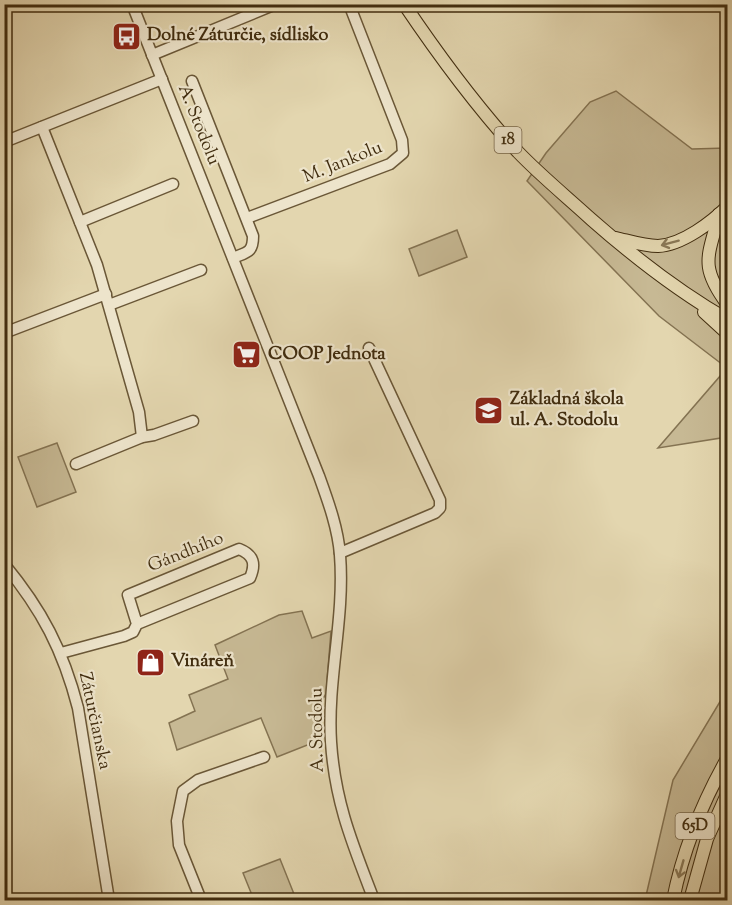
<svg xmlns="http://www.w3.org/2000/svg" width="732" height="905" font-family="'Sorts Mill Goudy',serif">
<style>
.green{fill:#c7b994;stroke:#847352;stroke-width:1.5}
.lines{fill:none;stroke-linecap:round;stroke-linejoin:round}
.minor-casing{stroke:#6a5737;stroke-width:13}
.major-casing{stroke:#412d0f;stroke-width:14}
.minor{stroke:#ede4cb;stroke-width:10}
.major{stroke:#e3d6af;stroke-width:12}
.oneway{stroke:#8a7957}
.labels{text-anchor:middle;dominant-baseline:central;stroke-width:4.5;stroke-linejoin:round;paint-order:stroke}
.shield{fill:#ede4cb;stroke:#756447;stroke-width:1.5}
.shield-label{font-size:16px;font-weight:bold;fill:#412d0f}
.poi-label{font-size:18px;font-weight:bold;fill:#412d0f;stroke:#ede4cb;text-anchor:start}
.street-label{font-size:18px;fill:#412d0f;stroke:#ede4cb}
</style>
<rect width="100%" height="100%" fill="#e3d6af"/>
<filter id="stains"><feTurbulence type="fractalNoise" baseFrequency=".00333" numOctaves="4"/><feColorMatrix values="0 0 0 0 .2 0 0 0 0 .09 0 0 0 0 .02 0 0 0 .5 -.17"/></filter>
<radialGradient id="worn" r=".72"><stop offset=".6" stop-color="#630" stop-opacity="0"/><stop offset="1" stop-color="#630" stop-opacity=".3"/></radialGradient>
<!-- green -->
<g class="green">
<path d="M616,91L692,149L727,148V437L658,448L727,368L659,316L527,181L546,153L590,102Z"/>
<path d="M457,230L467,257L419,276L409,249Z"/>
<path d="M57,443L76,492L37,507L18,457Z"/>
<path d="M302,611L312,638L331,631L326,694L317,708L315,742L277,757L261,718L177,750L169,723L195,711L189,695L228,679L215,645L279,615Z"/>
<path d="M727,690V900H645L673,780Z"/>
<path d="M280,859L294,894L277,900H254L243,873Z"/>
</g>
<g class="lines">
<defs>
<g id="minor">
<path d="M132,4L319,476C328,501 338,528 340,555C345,618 327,680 331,742C335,803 353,845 374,900"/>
<path d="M152,55L276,4"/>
<path d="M192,81L253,236C253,253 247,252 233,258"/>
<path d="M42,127L97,265L139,412L142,437"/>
<path d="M4,142L162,79"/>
<path d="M247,218L390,164L403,153L402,140L349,4"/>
<path d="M80,222L173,184"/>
<path d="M109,305L201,270"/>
<path d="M4,333L106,294"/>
<path d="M76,464L142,437L154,435L193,421"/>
<path d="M340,553L435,513L440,508V500L369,348"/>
<path d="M4,564C42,610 63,650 78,708L109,900"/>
<path d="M61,653L124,636L133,632L137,624L250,578C256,564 254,555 239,549L128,595L137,624"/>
<path d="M201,900L179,845L177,821L183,791L198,780L264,757"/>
</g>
<g id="major">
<path d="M404,4C439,56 476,106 518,152C541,176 567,197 592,220C634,257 679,292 728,320"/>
<path d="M719,214C709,256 698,265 728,305"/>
<path d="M616,238C629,241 644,246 658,246C682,245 712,222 728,206"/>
<path d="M704,312L728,334"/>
<path d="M673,900C683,850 703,801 728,757"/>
<path d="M690,900L707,839L728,792"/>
</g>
</defs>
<!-- minor casing -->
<use href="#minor" class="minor-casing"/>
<!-- major casing -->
<use href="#major" class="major-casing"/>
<!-- minor -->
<use href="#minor" class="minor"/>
<!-- major -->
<use href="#major" class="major"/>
</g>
<!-- one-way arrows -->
<defs><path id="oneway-shaft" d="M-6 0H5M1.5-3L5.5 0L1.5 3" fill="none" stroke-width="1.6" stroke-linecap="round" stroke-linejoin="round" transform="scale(1.5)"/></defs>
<g class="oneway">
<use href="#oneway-shaft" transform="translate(670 243) rotate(165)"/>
<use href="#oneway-shaft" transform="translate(681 869) rotate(106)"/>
</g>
<!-- icons -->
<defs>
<symbol id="bus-square" viewBox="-11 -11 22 22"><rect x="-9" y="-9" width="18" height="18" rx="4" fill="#8f2418" stroke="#ede4cb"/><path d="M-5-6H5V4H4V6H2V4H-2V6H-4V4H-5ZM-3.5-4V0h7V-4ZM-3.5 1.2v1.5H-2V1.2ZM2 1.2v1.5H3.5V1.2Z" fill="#fff"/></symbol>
<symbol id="supermarket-square" viewBox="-11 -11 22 22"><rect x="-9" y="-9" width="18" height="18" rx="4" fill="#8f2418" stroke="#ede4cb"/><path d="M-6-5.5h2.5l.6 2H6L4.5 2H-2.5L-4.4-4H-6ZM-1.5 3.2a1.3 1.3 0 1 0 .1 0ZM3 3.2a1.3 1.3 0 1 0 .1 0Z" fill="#fff"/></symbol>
<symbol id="school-square" viewBox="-11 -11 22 22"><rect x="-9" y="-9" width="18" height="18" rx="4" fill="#8f2418" stroke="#ede4cb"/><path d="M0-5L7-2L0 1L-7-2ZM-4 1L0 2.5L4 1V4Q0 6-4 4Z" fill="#fff"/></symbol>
<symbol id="shop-square" viewBox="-11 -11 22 22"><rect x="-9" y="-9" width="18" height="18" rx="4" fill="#8f2418" stroke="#ede4cb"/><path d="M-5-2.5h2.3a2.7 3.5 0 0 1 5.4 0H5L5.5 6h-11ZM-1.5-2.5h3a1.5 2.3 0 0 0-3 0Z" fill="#fff"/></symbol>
</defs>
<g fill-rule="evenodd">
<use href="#bus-square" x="110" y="20" width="33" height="33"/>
<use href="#supermarket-square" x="230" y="338" width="33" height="33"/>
<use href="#school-square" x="472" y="394" width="33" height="33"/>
<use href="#shop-square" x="134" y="646" width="33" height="33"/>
</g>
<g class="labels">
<!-- shield labels -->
<g class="shield">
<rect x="494.5" y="127" width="27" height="26" rx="4.5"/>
<rect x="675.5" y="813" width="39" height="26" rx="4.5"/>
</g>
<g class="shield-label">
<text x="508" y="140">18</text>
<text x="695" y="826">65D</text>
</g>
<!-- poi labels -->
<g class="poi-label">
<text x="147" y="36">Dolné Záturčie, sídlisko</text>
<text x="268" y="355">COOP Jednota</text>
<text x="510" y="400">Základná škola<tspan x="510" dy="21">ul. A. Stodolu</tspan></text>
<text x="171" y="662">Vináreň</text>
</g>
<!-- street labels -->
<g class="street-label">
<text transform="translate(198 125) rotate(68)">A. Stodolu</text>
<text transform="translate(343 163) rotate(-22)">M. Jankolu</text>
<text transform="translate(186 553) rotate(-22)">Gándhího</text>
<text transform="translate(94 721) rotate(78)">Záturčianska</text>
<text transform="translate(318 730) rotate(-91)">A. Stodolu</text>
</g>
</g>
<!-- margin -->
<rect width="732" height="905" fill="none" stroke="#e3d6af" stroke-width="24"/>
<rect x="6" y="6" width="720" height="893" fill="none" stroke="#412d0f" stroke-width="3"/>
<rect x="12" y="12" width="708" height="881" fill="none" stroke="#412d0f" stroke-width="1.5"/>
<rect width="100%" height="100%" filter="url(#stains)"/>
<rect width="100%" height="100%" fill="url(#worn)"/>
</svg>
